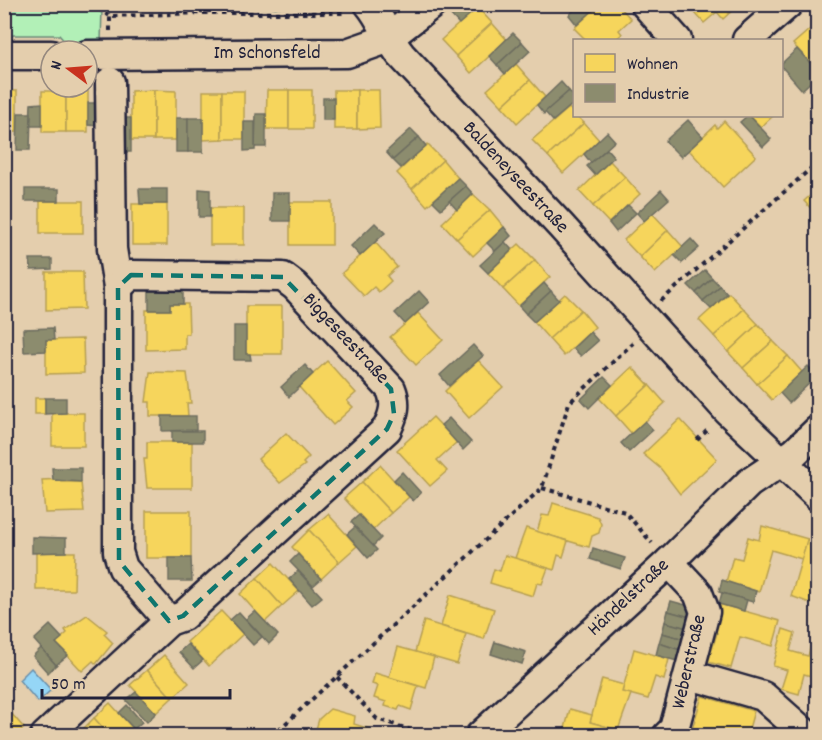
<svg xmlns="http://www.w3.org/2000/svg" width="822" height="740" font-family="Dekko,sans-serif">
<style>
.green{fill:#b2f0b7;stroke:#6a8979;stroke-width:1.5}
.water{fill:#95d6f6;stroke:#678eab;stroke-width:1.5}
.homes{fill:#f6d55c;stroke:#b69f52;stroke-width:1.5}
.industry{fill:#8c8c6e;stroke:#6c6c5f;stroke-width:1.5}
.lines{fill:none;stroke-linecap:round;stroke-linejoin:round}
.minor-casing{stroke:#22223b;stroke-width:33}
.path{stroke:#22223b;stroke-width:4;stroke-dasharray:4.5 4.5;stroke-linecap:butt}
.minor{stroke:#e4cead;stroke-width:28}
.marked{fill:none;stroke:#0f766e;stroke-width:4.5;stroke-dasharray:12 8;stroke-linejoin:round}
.labels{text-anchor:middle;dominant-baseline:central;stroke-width:6;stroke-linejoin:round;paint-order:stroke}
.street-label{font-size:20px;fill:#22223b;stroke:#e4cead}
</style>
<rect width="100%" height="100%" fill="#e4cead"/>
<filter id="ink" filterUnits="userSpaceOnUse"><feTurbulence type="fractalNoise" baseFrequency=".0167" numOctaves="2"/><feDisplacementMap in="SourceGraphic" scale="12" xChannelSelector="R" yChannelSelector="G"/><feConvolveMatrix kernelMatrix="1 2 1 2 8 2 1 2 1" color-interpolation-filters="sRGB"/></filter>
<g filter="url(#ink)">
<!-- green -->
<path class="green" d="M358,4L360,7L102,8L101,43L67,44L59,35H13L5,45L4,5Z"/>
<!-- water -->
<path class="water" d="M31,668L51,690L38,702L19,680Z"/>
<!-- homes -->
<g class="homes">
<path d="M600,4H617L631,19L619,30L622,34L615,40H586L574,28Z"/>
<path d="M687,4H736L737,6L723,19L717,12L704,23Z"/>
<path d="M477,7L492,23L456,56L441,40Z"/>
<path d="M492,23L507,40L471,73L456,56Z"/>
<path d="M817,23H818V71L793,44Z"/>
<path d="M516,64L530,80L502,106L487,90Z"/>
<path d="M530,80L545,97L517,123L502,106Z"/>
<path d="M154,90V140H131V91Z"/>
<path d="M154,90L176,91V140H154Z"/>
<path d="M267,90H289V129H266Z"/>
<rect x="289" y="90" width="23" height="39"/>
<rect x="334" y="90" width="23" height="39"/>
<path d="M357,90H379L380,128L357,129Z"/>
<rect x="4" y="91" width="13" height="41"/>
<rect x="42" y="91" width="24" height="41"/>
<rect x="66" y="91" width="22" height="41"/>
<path d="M203,91H222V139L203,140Z"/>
<rect x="222" y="91" width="22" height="48"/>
<path d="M569,108L584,123L548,156L532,140Z"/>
<path d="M750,116H773L761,127Z"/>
<path d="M724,121L756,156L723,187L689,150L715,125L717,128Z"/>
<path d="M584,123L599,140L563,173L548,156Z"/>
<path d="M427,144L443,160L412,189L397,173Z"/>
<path d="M443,160L458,178L427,206L412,189Z"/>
<path d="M610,161L625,177L593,206L579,191Z"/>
<path d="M625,177L640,194L609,223L593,206Z"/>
<path d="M818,183V221L813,217L816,214L804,201L813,193L811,190Z"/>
<path d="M473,194L490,210L457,239L442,223Z"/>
<rect x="40" y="201" width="43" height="32"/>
<rect x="290" y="202" width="42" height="43"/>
<rect x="132" y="204" width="35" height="41"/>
<rect x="210" y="208" width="34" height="37"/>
<path d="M490,210L504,227L473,256L457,239Z"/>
<path d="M652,213L668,230L640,257L624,240Z"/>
<path d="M668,230L683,247L655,273L640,257Z"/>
<path d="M375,242L397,267L387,276L391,281L379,292L374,287L364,296L342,273Z"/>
<path d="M519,244L535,260L503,289L488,273Z"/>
<path d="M535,260L550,277L519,306L503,289Z"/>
<path d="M46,272H83L84,309L46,310Z"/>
<path d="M729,293L744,309L714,336L699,320Z"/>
<path d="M565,294L581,310L549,339L534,322Z"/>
<path d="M170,304H188L189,334H185V349L146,350V310H170Z"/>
<rect x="246" y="306" width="36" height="48"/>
<path d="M744,309L758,324L728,352L714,336Z"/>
<path d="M581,310L595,327L564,356L549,339Z"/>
<path d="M418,313L443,340L416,365L390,337Z"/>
<path d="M758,324L773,341L743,368L728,352Z"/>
<path d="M83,339L84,373L46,374V340Z"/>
<path d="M773,341L788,356L757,384L743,368Z"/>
<path d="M788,356L802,372L772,400L757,384Z"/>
<path d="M478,360L503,387L469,418L445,391Z"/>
<path d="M327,361L356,393L347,401L353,407L333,425L299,387Z"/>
<path d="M632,367L649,385L616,416L599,398Z"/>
<path d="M150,372L187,373L191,403H187L188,416H150V402H146Z"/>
<path d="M649,385L665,403L632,434L616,416Z"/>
<rect x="35" y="398" width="10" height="16"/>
<rect x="52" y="413" width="32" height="33"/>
<path d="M433,417L457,442L437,460L447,471L430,486L397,450Z"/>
<path d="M680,419L717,459L680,494L661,469L643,454Z"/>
<path d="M286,433L309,457L303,463L305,465L280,483L258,459Z"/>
<path d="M147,442H192V488H147L144,459H147Z"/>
<path d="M380,465L409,497L391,513L362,482Z"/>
<path d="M61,479V482H81L84,512L45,513L42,480Z"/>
<path d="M362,482L391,513L373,530L344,498Z"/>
<path d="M553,503L598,517L601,524L599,533L592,536L589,547L537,532L542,515L549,516Z"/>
<rect x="146" y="511" width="45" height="47"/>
<path d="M328,514L357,546L339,562L309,530Z"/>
<path d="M762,526L808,539L802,559L771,550L759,592L726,582L733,557L742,559L748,537L759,540Z"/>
<path d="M526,528L568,541L563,557L558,555L554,570L515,558Z"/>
<path d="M309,530L339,562L321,579L292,547Z"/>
<path d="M807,540L818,543V606L791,596Z"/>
<path d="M36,552H75L74,590H36Z"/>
<path d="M505,555L548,568L542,584L537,583L533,596L490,583L494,569L500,571Z"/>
<path d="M273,563L299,591L282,606L257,578Z"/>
<path d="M257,578L282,606L265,622L240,594Z"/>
<path d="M450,595L494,609L484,639L441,626Z"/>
<path d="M719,604L780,621L773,646L740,637L731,668L708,662L717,633L712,631Z"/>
<path d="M221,611L243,634L209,666L187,642Z"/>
<path d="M87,615L107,631L104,634L113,643L96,664L93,661L82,671L56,643L67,633L65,630Z"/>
<path d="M424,621L466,634L457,664L415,652Z"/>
<path d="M783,629L795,633L790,651L808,656L813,638L818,639V678L804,674L799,694L781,689L787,670L773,666Z"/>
<path d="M398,647L434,657L426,688L389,677Z"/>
<path d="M634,649L669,659L664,680L655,677L648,699L622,692Z"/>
<path d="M164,655L189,683L172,698L147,670Z"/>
<path d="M147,670L172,698L156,713L130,685Z"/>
<path d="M375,673L418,686L411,710L400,706L398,710L385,706L386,702L374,698L378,686L372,684Z"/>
<path d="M602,679L624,685L622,692L631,694L618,730L590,722Z"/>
<path d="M702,696L754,711L747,736H731L715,731L713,736H690Z"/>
<path d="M110,703L138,734L136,736H110L94,718Z"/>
<path d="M4,705L24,728L16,736H4Z"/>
<path d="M330,709L355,716L354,724L370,729L368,736H314L319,719Z"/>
<path d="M570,709L592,715L590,722L608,727L605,736H563Z"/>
<path d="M94,718L110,736H77V735Z"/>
<path d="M761,731L778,736H760Z"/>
</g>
<!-- industry -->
<g class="industry">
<path d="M461,4H482L459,24L450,14Z"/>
<path d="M580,4H600L577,25L569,15Z"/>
<path d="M513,33L522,42L497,65L489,56Z"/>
<path d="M522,42L530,51L505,74L497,65Z"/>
<path d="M797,49L818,71V75L802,90L782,67V63Z"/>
<path d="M561,82L569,91L544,114L537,105Z"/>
<path d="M569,91L574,97V103L553,121L545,112Z"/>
<rect x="323" y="98" width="11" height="22"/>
<path d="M42,103V126H30L31,104Z"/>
<path d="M88,103H99V126L88,125Z"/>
<path d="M18,113H31L30,150H17Z"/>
<path d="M256,114H266V147H255Z"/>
<path d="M747,116H750L771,139L763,147L740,122Z"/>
<rect x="120" y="118" width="11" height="34"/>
<rect x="176" y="118" width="12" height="34"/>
<rect x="188" y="118" width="15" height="34"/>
<path d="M688,120L703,137L681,157L665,141Z"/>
<path d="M244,122H255V150L244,151Z"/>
<path d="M411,129L419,137L393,160L386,152Z"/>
<path d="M607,132L615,141L591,163L584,154Z"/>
<path d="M419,137L426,146L401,168L393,160Z"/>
<path d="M607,149L614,157L595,175L587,166Z"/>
<path d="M458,178L466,186L441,209L433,201Z"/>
<path d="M466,186L473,194L457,210L449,201Z"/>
<rect x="25" y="189" width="34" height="12"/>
<path d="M139,189H167V204H140Z"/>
<path d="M199,189L210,190V217H199Z"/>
<path d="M661,190L669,199L644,221L637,213Z"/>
<rect x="272" y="193" width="18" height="28"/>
<path d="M628,205L636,213L616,232L609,223Z"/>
<path d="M375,223L385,233L360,256L351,246Z"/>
<path d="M504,227L511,236L495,251L487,243Z"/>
<path d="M691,239L699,248L682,263L674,255Z"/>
<path d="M505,242L512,250L488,273L480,265Z"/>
<path d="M30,259H52V269L31,270Z"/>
<path d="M705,270L712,278L696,293L688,285Z"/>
<path d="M712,278L720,286L703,301L696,293Z"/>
<path d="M544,283L551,291L526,314L519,306Z"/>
<path d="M720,286L727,294L711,309L703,301Z"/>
<path d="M149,289H183V304H170V310H149Z"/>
<path d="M419,291L429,302L405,324L395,313Z"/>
<path d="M551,291L559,300L534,322L526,314Z"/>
<path d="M234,326H246V354H250L251,360H234Z"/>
<path d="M53,328L54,340H46V351L24,352L23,329Z"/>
<path d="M590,332L598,341L581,356L573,348Z"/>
<path d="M473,345L483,356L449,386L440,375Z"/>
<path d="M305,365L313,374L289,397L281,387Z"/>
<path d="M808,366L817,376L789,403L780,393Z"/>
<path d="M604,377L612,385L589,408L581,399Z"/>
<path d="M45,398H66V413L45,414Z"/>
<path d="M162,416H196V430L162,431Z"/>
<path d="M449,418L471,442L463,450L441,425Z"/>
<path d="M645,421L653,430L629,452L621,443Z"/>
<rect x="172" y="431" width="31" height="11"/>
<path d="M52,468H81V482L53,480Z"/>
<path d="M402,472L421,493L413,501L394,480Z"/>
<path d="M359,515L381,538L373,546L351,522Z"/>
<path d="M355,527L377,550L368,558L347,534Z"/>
<path d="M32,537L66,538V552L32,553Z"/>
<path d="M593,548L625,558L621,569L590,559Z"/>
<path d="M298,554L321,579L313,586L290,562Z"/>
<path d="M169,558H191L192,581H169Z"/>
<path d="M298,571L322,597L312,605L289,579Z"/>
<path d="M722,580L756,591L753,602L719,592Z"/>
<path d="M722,593L747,600L744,611L719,604Z"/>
<path d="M671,601L693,607L690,617L668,611Z"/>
<path d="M255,611L278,635L269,644L246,619Z"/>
<path d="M668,611L690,617L687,628L665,622Z"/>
<path d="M239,612L262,637L253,645L230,620Z"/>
<path d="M665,622L687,628L684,639L662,633Z"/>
<path d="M50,625L62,638L56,643L68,655L56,665L34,640Z"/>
<path d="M662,633L684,639L680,650L659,643Z"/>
<path d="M495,642L526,652L522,664L491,654Z"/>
<path d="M659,643L680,650L677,661L656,655Z"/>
<path d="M188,644L203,660L194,668L179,652Z"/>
<path d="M41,648L56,665L48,673L33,656Z"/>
<path d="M136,692L156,713L147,722L126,700Z"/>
<path d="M127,705L142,722L134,729L119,713Z"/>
</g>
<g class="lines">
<defs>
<g id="minor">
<path d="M369,4C382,19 387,38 401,55L561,226L728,411L818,496"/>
<path d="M645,4L677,40"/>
<path d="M747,40L788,4"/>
<path d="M4,55H51"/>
<path d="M87,55L347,53L387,39L432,4"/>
<path d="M110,82L112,249L118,287V552L123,568L169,621"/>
<path d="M690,675L763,696L808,736"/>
<path d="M45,736L169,621L183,616L387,429C394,414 397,404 391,389L295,286L283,277L131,275L118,287"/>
<path d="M480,736L669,562L749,483L794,453L818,430"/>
<path d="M667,736L674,729L705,612L698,593L669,562"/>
</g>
</defs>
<!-- minor casing -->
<use href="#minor" class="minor-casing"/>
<!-- path -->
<g class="path">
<path d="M90,4L110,16"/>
<path d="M203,13H346"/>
<path d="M110,31V16L203,13V4"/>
<path d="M661,301L818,162"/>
<path d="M697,440L710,428"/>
<path d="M542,488L625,512L652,543"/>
<path d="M337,677L377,719L408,729L417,736"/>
<path d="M272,736L542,488L569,403L633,343"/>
</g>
<!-- minor -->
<use href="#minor" class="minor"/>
</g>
</g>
<!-- marked area -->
<path class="marked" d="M131,275L283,277L391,389L394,414L387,429L183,616L169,621L119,561L118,287Z"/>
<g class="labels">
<!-- street labels -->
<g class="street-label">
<text x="267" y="54">Im Schonsfeld</text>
<text transform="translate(515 178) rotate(47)">Baldeneyseestraße</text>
<text transform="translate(345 339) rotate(47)">Biggeseestraße</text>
<text transform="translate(629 598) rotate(-43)">Händelstraße</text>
<text transform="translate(690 662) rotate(-77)">Weberstraße</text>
</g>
</g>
<!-- margin -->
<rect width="822" height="740" fill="none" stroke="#e4cead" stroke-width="24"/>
<rect x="12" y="12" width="798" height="716" fill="none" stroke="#22223b" stroke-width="2" filter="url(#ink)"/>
<!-- legend -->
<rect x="573" y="39" width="210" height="78" fill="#e4cead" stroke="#96897f" stroke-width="1.5"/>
<rect x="585" y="54" width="30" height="18" fill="#f6d55c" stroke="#96897f" stroke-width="1.5"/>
<text x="627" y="69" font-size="18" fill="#22223b">Wohnen</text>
<rect x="585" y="84" width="30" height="18" fill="#8c8c6e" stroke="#96897f" stroke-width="1.5"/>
<text x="627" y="99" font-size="18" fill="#22223b">Industrie</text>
<!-- north arrow -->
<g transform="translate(69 69) rotate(286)"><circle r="28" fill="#e4cead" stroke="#96897f" stroke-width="1.5"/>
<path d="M0-4.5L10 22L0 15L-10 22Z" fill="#c8321e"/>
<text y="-9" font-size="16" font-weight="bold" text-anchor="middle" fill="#22223b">N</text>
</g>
<!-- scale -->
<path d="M42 689v9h188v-9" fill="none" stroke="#22223b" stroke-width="3"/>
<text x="51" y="689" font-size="18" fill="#22223b" stroke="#e4cead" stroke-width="4.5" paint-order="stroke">50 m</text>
</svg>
